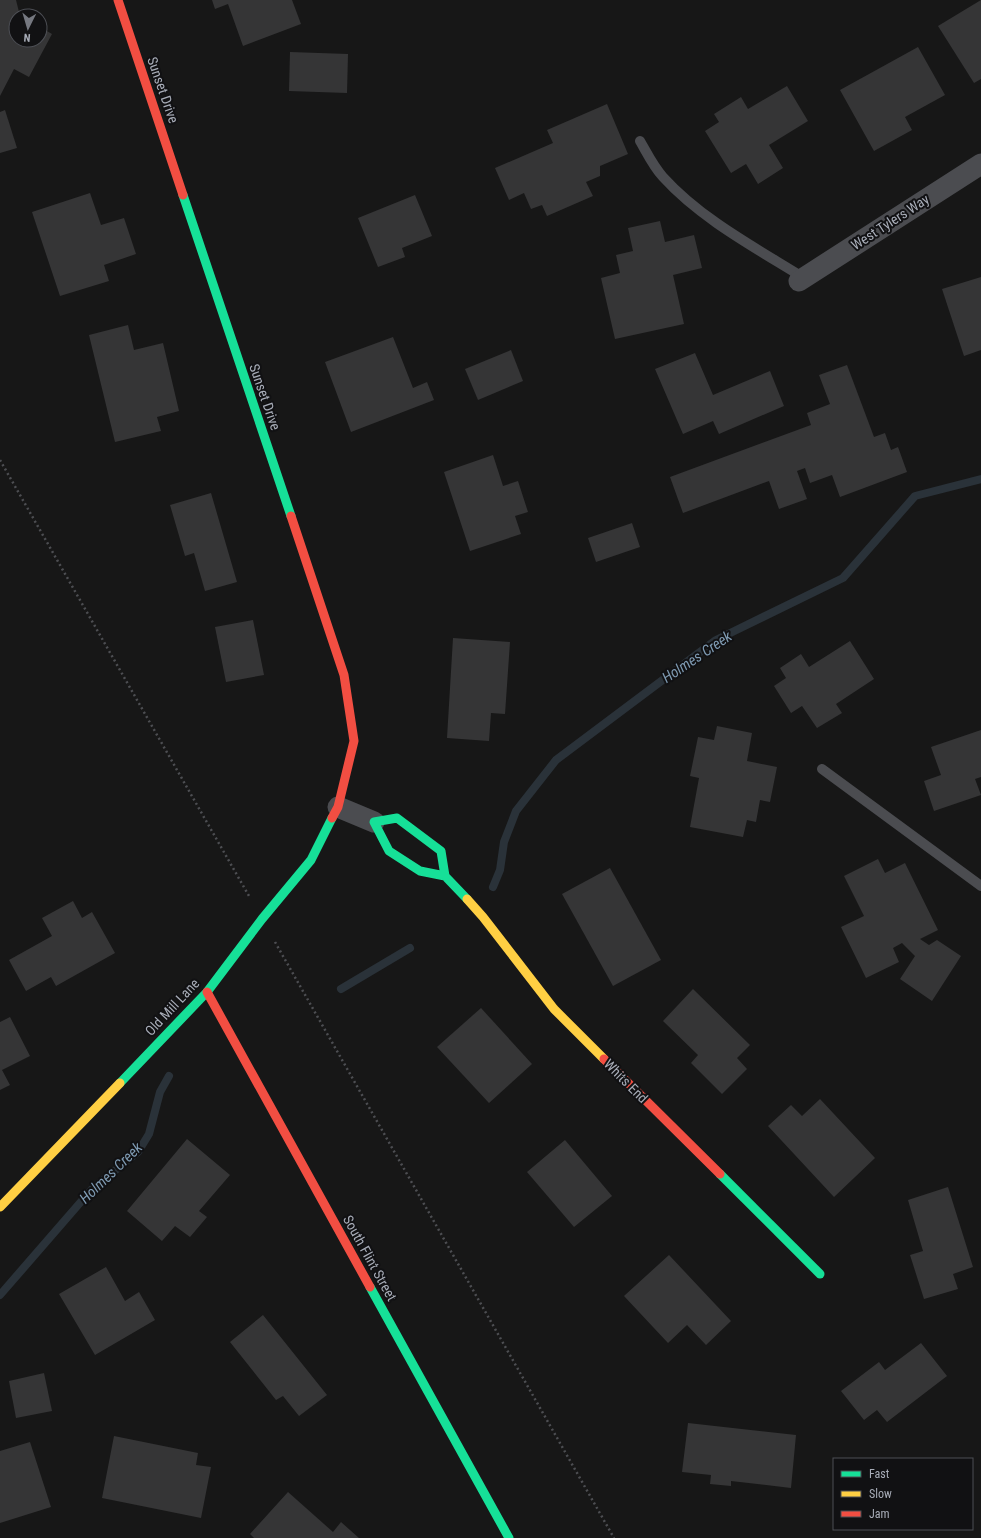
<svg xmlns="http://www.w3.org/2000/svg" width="981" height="1538" font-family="'Roboto Condensed',sans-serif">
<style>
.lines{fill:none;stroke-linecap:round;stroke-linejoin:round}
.stream{stroke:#2a3239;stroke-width:8}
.building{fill:#353536}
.path{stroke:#4d4e52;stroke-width:2.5;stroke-dasharray:2 3;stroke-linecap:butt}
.lane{stroke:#4b4c50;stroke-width:10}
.street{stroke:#4b4c50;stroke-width:21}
.fast{stroke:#16e098;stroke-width:9}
.slow{stroke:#ffcf43;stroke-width:9}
.jam{stroke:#f24e42;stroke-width:9}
.labels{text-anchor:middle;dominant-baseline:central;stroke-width:4;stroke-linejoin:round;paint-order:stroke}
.street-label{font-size:14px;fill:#a8adb8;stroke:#111113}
.water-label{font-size:15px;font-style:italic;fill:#7f9bb3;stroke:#111113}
</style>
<rect width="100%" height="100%" fill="#171717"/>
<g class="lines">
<!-- stream -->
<g class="stream">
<path d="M493,887L500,870L504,842L516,811L556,760L716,640L843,578L915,496L981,479"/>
<path d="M341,989L410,948"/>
<path d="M0,1295L92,1189L138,1152L149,1134L160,1092L169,1076"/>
</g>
</g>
<!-- building -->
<g class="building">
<path d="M0,0H16L20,16H16V40H40V27L52,34L29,77L14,69L0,96Z"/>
<path d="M212,0H292L301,24L243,46L228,4L215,9Z"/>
<path d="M981,0V79L974,83L938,26Z"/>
<path d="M918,47L945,95L905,117L912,130L874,151L840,90Z"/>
<path d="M290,52L348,54L347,93L289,91Z"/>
<path d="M787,86L808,121L769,145L783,168L758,184L746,164L731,173L705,131L719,122L714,114L741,97L748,109Z"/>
<path d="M607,104L628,154L600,166V176L586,182L593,196L547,216L542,205L531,209L524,193L509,200L495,168L553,143L547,130Z"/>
<path d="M5,110L17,148L0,153V112Z"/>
<path d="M90,193L101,225L124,218L136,254L104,265L109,281L60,296L32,212Z"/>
<path d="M415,195L432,236L402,248L405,257L378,267L358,218Z"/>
<path d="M660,221L665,242L694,235L702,268L673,275L684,324L615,339L601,278L620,273L616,255L633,251L628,228Z"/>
<path d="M981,277V350L964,356L942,289Z"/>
<path d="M128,325L134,350L163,343L179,411L157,417L161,431L115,442L89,335Z"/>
<path d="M393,337L413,388L427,382L434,400L351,432L325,362Z"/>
<path d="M511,350L523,381L478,400L465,369Z"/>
<path d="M695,353L713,395L770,371L784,406L719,434L713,421L683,434L655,369Z"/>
<path d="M847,365L874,437L885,433L891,450L898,447L907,472L840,497L832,475L810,483L805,468L797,471L807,499L779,509L769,481L683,513L670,477L811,425L807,413L830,404L819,375Z"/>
<path d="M493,455L503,486L518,481L528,512L515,516L521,534L470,551L444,472Z"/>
<path d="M211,493L237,582L205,591L194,553L185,556L170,505Z"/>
<path d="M632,523L640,547L596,562L588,538Z"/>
<path d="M253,620L264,675L226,682L215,627Z"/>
<path d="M453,638L510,642L505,714L491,713L489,741L447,738Z"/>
<path d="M850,641L874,679L836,704L842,713L817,728L802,706L791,713L774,686L786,678L780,668L801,654L809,667Z"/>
<path d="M717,726L752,733L747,761L777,767L770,802L760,800L756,822L747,820L743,837L690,827L699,778L690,776L698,737L714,740Z"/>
<path d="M981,730V777L975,779L981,795L934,811L924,781L941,775L931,747Z"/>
<path d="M878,859L885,873L905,863L938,930L920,939L929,945L937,940L961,956L932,1001L900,979L915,956L902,943L893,948L899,962L866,978L841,927L864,916L844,876Z"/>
<path d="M610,868L661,960L613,986L562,894Z"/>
<path d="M73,901L82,918L92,912L115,953L56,986L51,977L26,991L9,960L52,936L42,918Z"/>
<path d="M693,989L750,1045L737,1058L747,1069L722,1094L691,1063L698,1055L663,1021Z"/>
<path d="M481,1008L532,1064L489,1103L437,1047Z"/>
<path d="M10,1017L30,1056L2,1070L10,1085L0,1090V1022Z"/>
<path d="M820,1099L875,1158L834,1197L768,1126L791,1105L802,1116Z"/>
<path d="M187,1139L230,1175L199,1211L207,1217L190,1237L175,1226L162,1241L127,1211Z"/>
<path d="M565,1140L612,1196L574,1227L527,1172Z"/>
<path d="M948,1187L973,1267L953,1274L958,1289L924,1299L910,1255L923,1251L908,1200Z"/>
<path d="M669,1255L731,1321L706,1345L687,1325L668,1343L624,1296Z"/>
<path d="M106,1267L125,1301L139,1292L155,1320L95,1355L59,1294Z"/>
<path d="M263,1315L327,1395L299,1416L283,1396L276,1400L230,1342Z"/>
<path d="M921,1343L947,1376L887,1422L877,1410L864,1420L841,1391L879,1362L885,1370Z"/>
<path d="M44,1373L52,1411L16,1418L9,1381Z"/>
<path d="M688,1423L796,1435L791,1488L731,1481V1486L710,1484L711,1475L682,1472Z"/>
<path d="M114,1436L198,1453L196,1465L211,1467L201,1518L102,1498Z"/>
<path d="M30,1442L51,1507L0,1523V1451Z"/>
<path d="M288,1492L333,1532L341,1522L359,1538H254L250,1534Z"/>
</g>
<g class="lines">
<!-- path -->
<g class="path">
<path d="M0,460L249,896"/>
<path d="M275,942L614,1538"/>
</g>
<!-- lane -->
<g class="lane">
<path d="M640,141C647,153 653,166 663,177C701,219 756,248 804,278"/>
<path d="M822,769L981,886"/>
</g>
<!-- street -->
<g class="street">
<path d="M799,281L981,164"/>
<path d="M338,807L374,822"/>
</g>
<!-- fast -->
<g class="fast">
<path d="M183,195L291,516"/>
<path d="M445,876L420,871L389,851L374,822L397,818L441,851L445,876L467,899"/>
<path d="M120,1083L207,992L262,919L311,860L332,818"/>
<path d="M720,1174L820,1274"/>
<path d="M370,1287L509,1538"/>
</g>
<!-- slow -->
<g class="slow">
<path d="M467,899L483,917L554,1009L604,1059"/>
<path d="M0,1207L120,1083"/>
</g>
<!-- jam -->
<g class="jam">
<path d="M118,0L183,195"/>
<path d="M291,516L344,675L354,741L338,807L332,818"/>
<path d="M207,992L370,1287"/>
<path d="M604,1059L720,1174"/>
</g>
</g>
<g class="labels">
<!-- street labels -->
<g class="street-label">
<text transform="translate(163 90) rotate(71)">Sunset Drive</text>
<text transform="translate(890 222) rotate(-33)">West Tylers Way</text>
<text transform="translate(265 397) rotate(71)">Sunset Drive</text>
<text transform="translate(172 1007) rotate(-47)">Old Mill Lane</text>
<text transform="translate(626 1081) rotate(45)">Whits End</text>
<text transform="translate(370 1258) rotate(61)">South Flint Street</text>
</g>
<!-- water labels -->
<g class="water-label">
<text transform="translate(697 657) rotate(-34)">Holmes Creek</text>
<text transform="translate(111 1173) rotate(-44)">Holmes Creek</text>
</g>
</g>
<!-- legend -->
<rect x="833" y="1458" width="140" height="72" fill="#111113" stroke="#4d4f55"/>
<rect x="841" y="1471" width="20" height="6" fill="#16e098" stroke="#4d4f55"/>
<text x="869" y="1478" font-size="12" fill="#a8adb8">Fast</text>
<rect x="841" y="1491" width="20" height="6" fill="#ffcf43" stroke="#4d4f55"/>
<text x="869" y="1498" font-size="12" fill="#a8adb8">Slow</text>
<rect x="841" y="1511" width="20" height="6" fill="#f24e42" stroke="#4d4f55"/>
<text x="869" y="1518" font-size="12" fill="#a8adb8">Jam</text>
<!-- north arrow -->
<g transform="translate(28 28) rotate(185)"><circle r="19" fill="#111113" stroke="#4d4f55"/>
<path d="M0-3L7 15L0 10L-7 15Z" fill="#757880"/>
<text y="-6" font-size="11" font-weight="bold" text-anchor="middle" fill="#a8adb8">N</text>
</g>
</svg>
